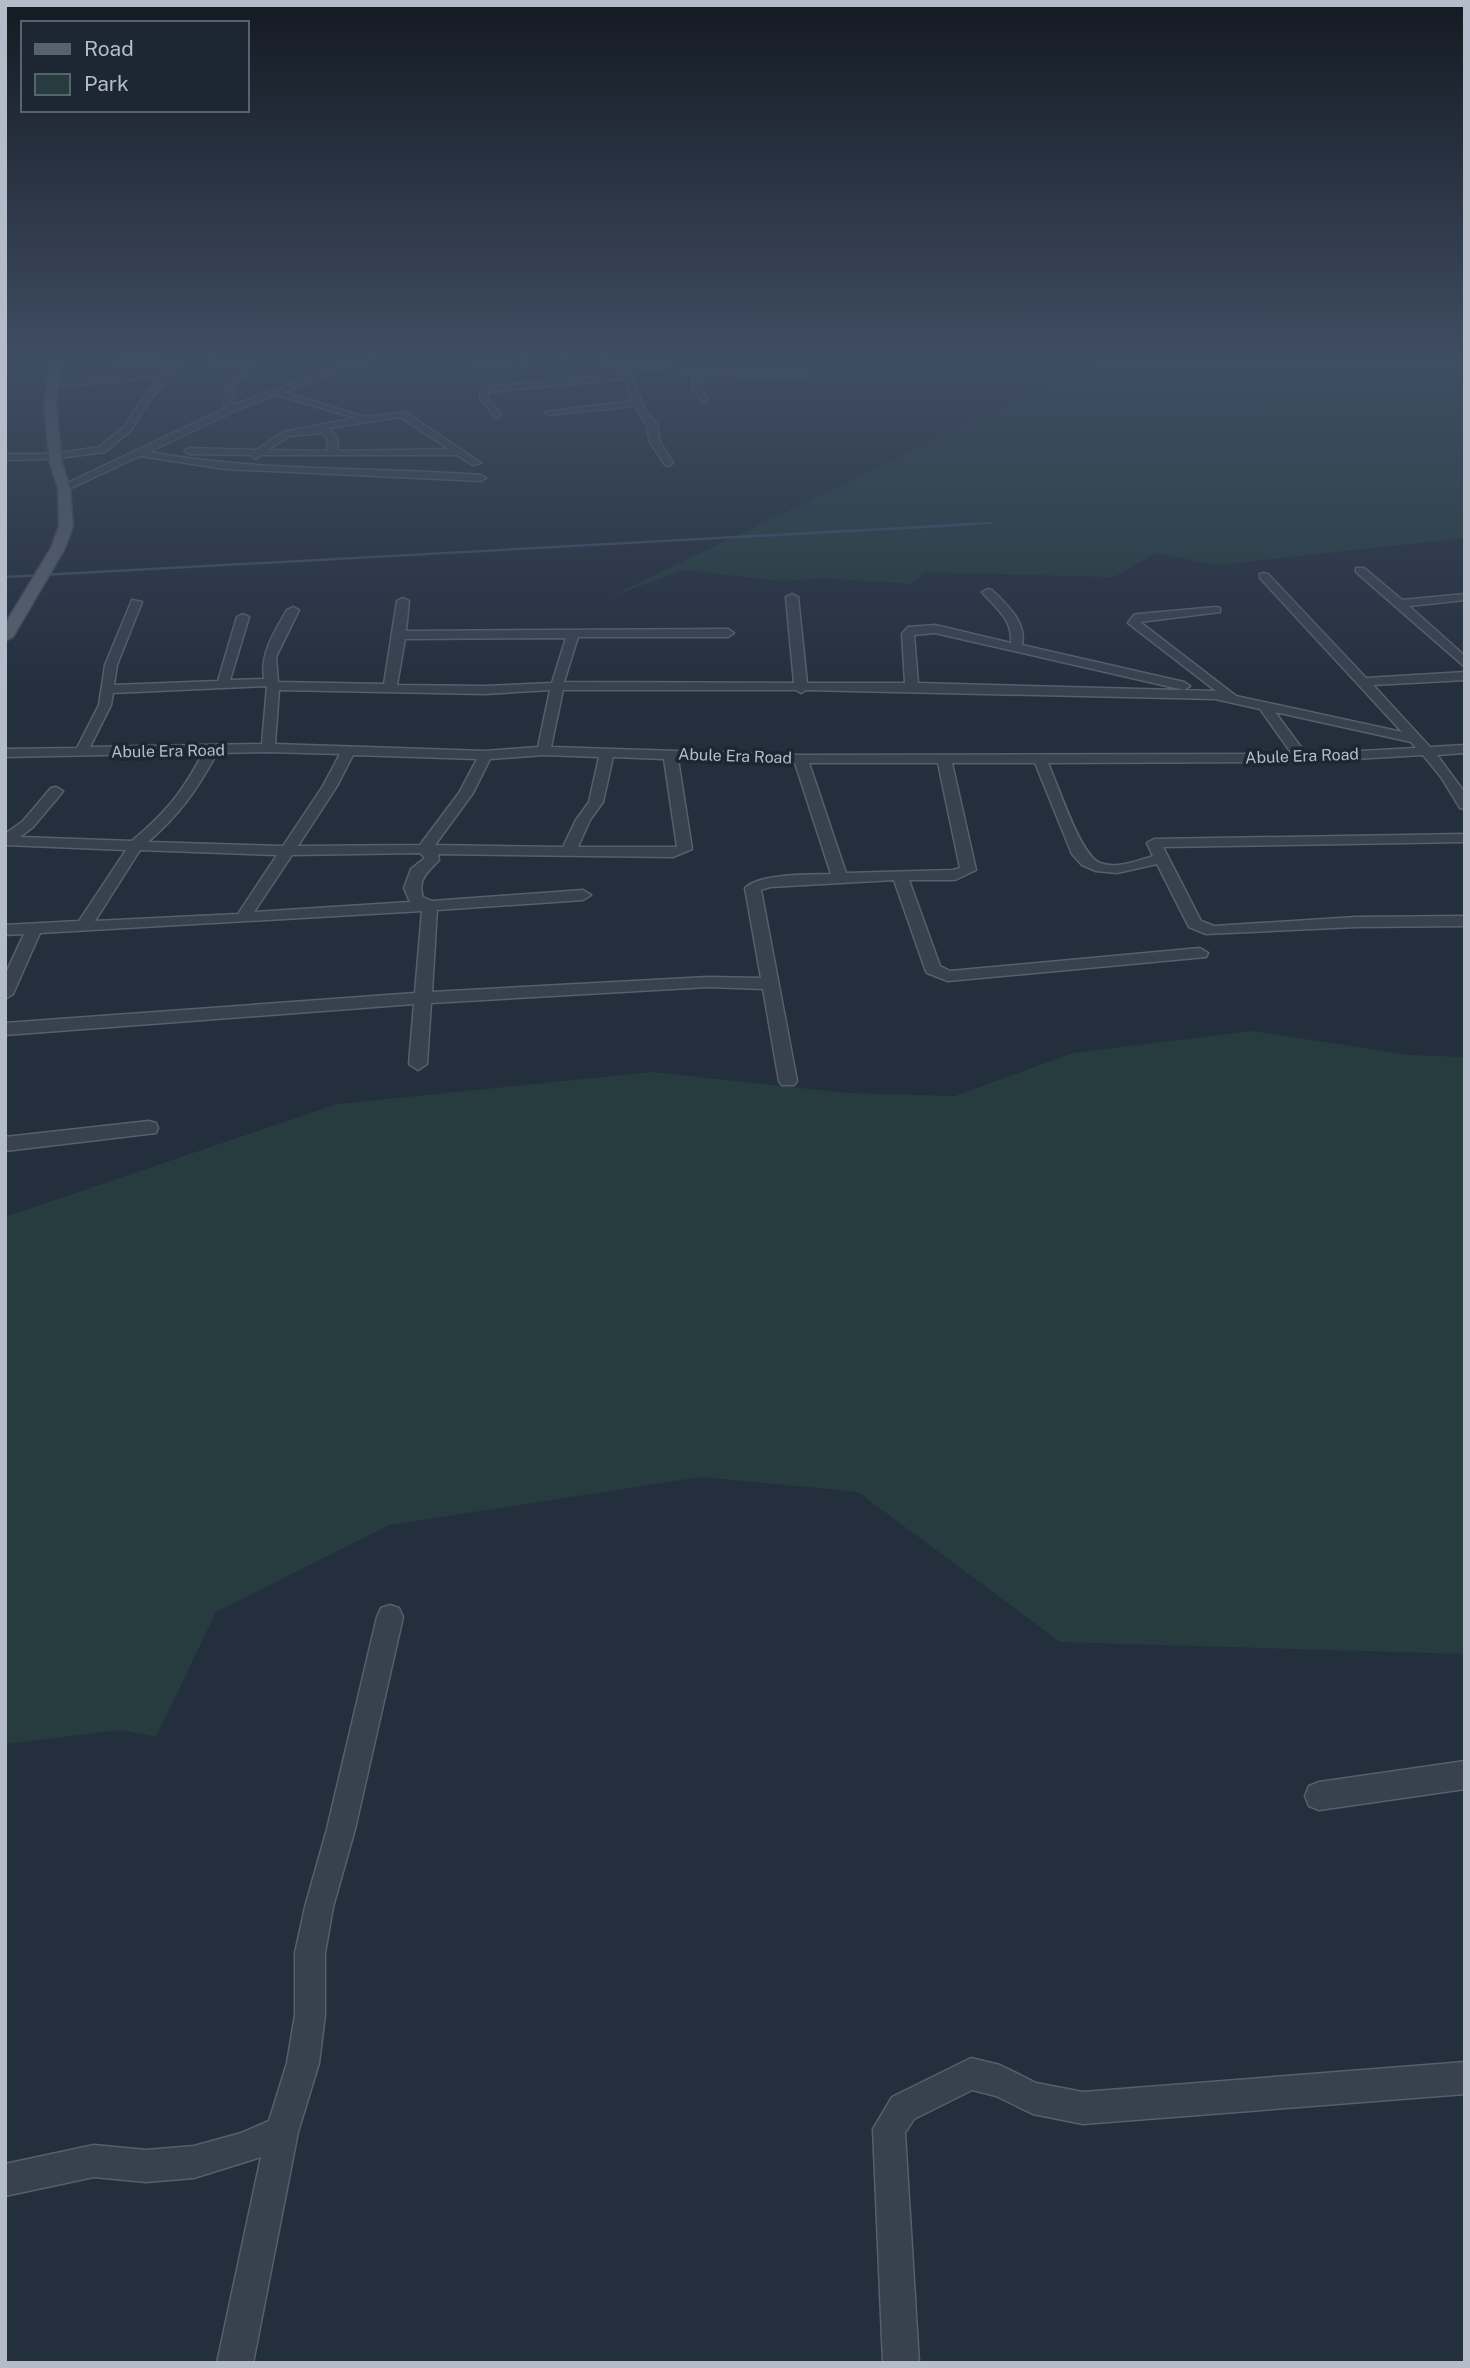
<svg xmlns="http://www.w3.org/2000/svg" width="1470" height="2368" font-family="'Public Sans',sans-serif">
<style>
.green{fill:#263c3f}
.lines{fill:none;stroke-linecap:round;stroke-linejoin:round}
.stream-far1{stroke:#394c67;stroke-width:2}
.stream{stroke:#394c67;stroke-width:2.5}
.minor-casing{stroke:#565f6c;stroke-width:3}
.major-casing{stroke:#414a57;stroke-width:3}
.minor{fill:#38414e;fill-rule:evenodd}
.major{fill:#56606e;fill-rule:evenodd}
.labels{text-anchor:middle;dominant-baseline:central;stroke-width:7;stroke-linejoin:round;paint-order:stroke}
.far-street-label{font-size:16px;fill:#b4bcc9;stroke:#1d2633}
</style>
<rect width="100%" height="100%" fill="#242f3e"/>
<!-- green -->
<g class="green">
<path d="M1106,358H1465V538L1216,565L1156,553L1114,577L924,572L911,584L823,578L783,581L684,570L607,598Z"/>
<path d="M1252,1031L1410,1055L1465,1057V1654L1060,1642L858,1492L701,1477L389,1525L216,1612L156,1737L121,1730L5,1744V1217L337,1104L652,1072L847,1093L955,1096L1073,1053Z"/>
</g>
<g class="lines">
<!-- stream-far1 -->
<path class="stream-far1" d="M945,525L991,523"/>
<!-- stream -->
<path class="stream" d="M5,577L977,524"/>
<defs>
<g id="minor">
<path d="M180,358H188L148,402L131,430L105,452L50,459L5,460V454H53L99,447L125,426L142,399L162,377L53,387L50,382L167,372L158,363L112,364L108,362L112,360L160,359L172,366Z"/>
<path d="M207,358L256,366L233,388L235,394L231,403L236,404L364,358H374L284,392L365,417L405,412L481,463L473,465L457,455H261L255,459L251,455L189,454L184,451L189,448L257,450L283,432L356,418L276,395L239,409L149,452C258,472 370,467 481,475L486,478L481,481L225,469L140,456L67,490H61V486L228,407L222,404L227,394L225,387L245,368L210,364ZM400,417L449,449L338,451L337,437L328,428ZM323,433L327,438L328,451L268,450L289,436Z"/>
<path d="M532,358H563L479,366L475,364Z"/>
<path d="M581,358H599L678,369L806,372L810,375L806,378L703,374L700,387L708,400L704,403L692,387L694,374L627,366L644,408L657,425L660,442L673,463L668,466L665,465L650,442L647,425L635,406L549,415L545,412L633,401L624,379L488,392V399L501,415L497,418L480,399V390L484,387L622,374L618,365Z"/>
<path d="M1356,568H1364L1402,600L1465,594V600L1409,606L1465,656V667L1356,572Z"/>
<path d="M1264,573L1268,574L1366,678L1465,672V680L1373,685L1430,747L1465,745V753L1437,755L1465,793V809L1460,808L1441,777L1423,755L1302,762L1048,763C1058,785 1080,855 1100,863C1116,869 1137,861 1153,856L1147,843L1154,839L1465,834V842L1163,847L1201,921L1214,926L1356,917L1465,916V926L1356,927L1206,934L1189,927L1157,864L1117,873L1096,871L1082,865L1072,854L1035,763H952L976,870L955,880H909L940,966L950,971L1200,948L1208,953L1206,957L948,981L927,973L925,969L894,880L770,887L761,890L797,1081L794,1085H782L779,1081L763,989L708,987L431,1003L427,1064L418,1070L409,1064L414,1004L5,1035V1023L415,993L422,911L40,933L13,994L5,999V975L24,934L5,935V925L79,921L126,850L5,845V834L23,821L51,788L56,787L63,791L61,794L33,827L20,837L132,841C166,812 182,793 203,753L5,757V749L77,748L99,705L105,665L132,600L142,602L117,665L114,685L218,681L237,617L243,614L249,617L230,680L264,679C260,653 275,631 287,610L293,607L299,610L276,657L278,682L384,684L397,601L403,598L409,601L406,631L728,629L734,633L728,637H578L564,682L794,683L786,597L792,594L798,597L807,683H905L902,634L908,627L935,625L1011,643C1013,620 996,608 982,592L988,589L992,590C1007,605 1027,622 1022,645L1184,682L1190,686L1184,690L935,633L914,635L918,683L1216,691L1128,623L1134,615L1138,614L1216,607L1220,608V612L1140,622L1236,696L1402,732L1260,578V574ZM566,638L552,683L485,686L397,685L405,639ZM267,686L262,744L90,747L111,705L113,693ZM279,690L485,694L550,690L538,747L485,751L275,744ZM563,690H796L801,693L806,690L1215,699L1260,709L1292,754L801,755L551,747ZM1275,712L1411,742L1416,748L1306,754ZM268,752L340,754L323,786L283,846L148,842C180,814 197,790 217,753ZM353,755L477,759L459,793L420,845L298,846L337,786ZM544,755L599,757L589,802L576,820L563,847L435,845L473,793L490,759ZM613,757L664,759L677,847H578L590,820L603,802ZM678,759L795,763L831,874C809,875 761,873 745,888L761,978L708,977L432,992L437,910L583,900L591,895L583,890L432,901L423,897C417,879 428,872 439,860L438,854L673,857L692,849ZM809,763H938L960,868L953,870L846,873ZM140,850L277,855L238,914L95,921ZM420,853L425,858L411,869L404,888L410,902L254,912L292,855Z"/>
<path d="M149,1121L156,1123L158,1128L156,1133L5,1151V1137Z"/>
<path d="M390,1605L399,1608L403,1617L355,1829L333,1907L325,1953V2015L319,2063L298,2132L253,2363H217L261,2157L194,2178L146,2182L94,2177L5,2196V2164L94,2145L146,2150L194,2146L241,2133L269,2121L287,2063L295,2015V1953L305,1907L327,1829L377,1617L381,1608Z"/>
<path d="M1465,1761V1789L1319,1810L1309,1806L1305,1796L1309,1786L1319,1782Z"/>
<path d="M971,2058L1000,2065L1036,2083L1083,2092L1465,2062V2094L1083,2124L1033,2114L996,2096L972,2090L914,2119L905,2133L919,2363H883L873,2129L892,2097Z"/>
</g>
<path id="major" d="M51,358H61L56,406L62,463L70,488L73,526L65,548L13,637L5,641V624L51,548L59,526L58,488L50,463L44,406Z"/>
</defs>
<!-- minor casing -->
<use href="#minor" class="minor-casing"/>
<!-- major casing -->
<use href="#major" class="major-casing"/>
<!-- minor -->
<use href="#minor" class="minor"/>
<!-- major -->
<use href="#major" class="major"/>
</g>
<!-- sky -->
<linearGradient id="sky" x2="0" y2="1"><stop stop-color="#141a22"/><stop offset="0.52" stop-color="#3f4d63"/><stop offset="1" stop-color="#3f4d63" stop-opacity="0"/></linearGradient>
<rect width="1470" height="689" fill="url(#sky)"/>
<g class="labels">
<!-- far-street labels -->
<g class="far-street-label">
<text transform="translate(168 751) rotate(-1)">Abule Era Road</text>
<text transform="translate(735 756) rotate(2)">Abule Era Road</text>
<text transform="translate(1302 756) rotate(-2)">Abule Era Road</text>
</g>
</g>
<!-- border -->
<rect width="1470" height="2368" fill="none" stroke="#b4bcc9" stroke-width="14"/>
<!-- legend -->
<rect x="21" y="21" width="228" height="91" fill="#1d2633" stroke="#59626f" stroke-width="2"/>
<rect x="35" y="44" width="35" height="10" fill="#56606e" stroke="#59626f" stroke-width="2"/>
<text x="84" y="56" font-size="21" fill="#b4bcc9">Road</text>
<rect x="35" y="74" width="35" height="21" fill="#263c3f" stroke="#59626f" stroke-width="2"/>
<text x="84" y="91" font-size="21" fill="#b4bcc9">Park</text>
</svg>
